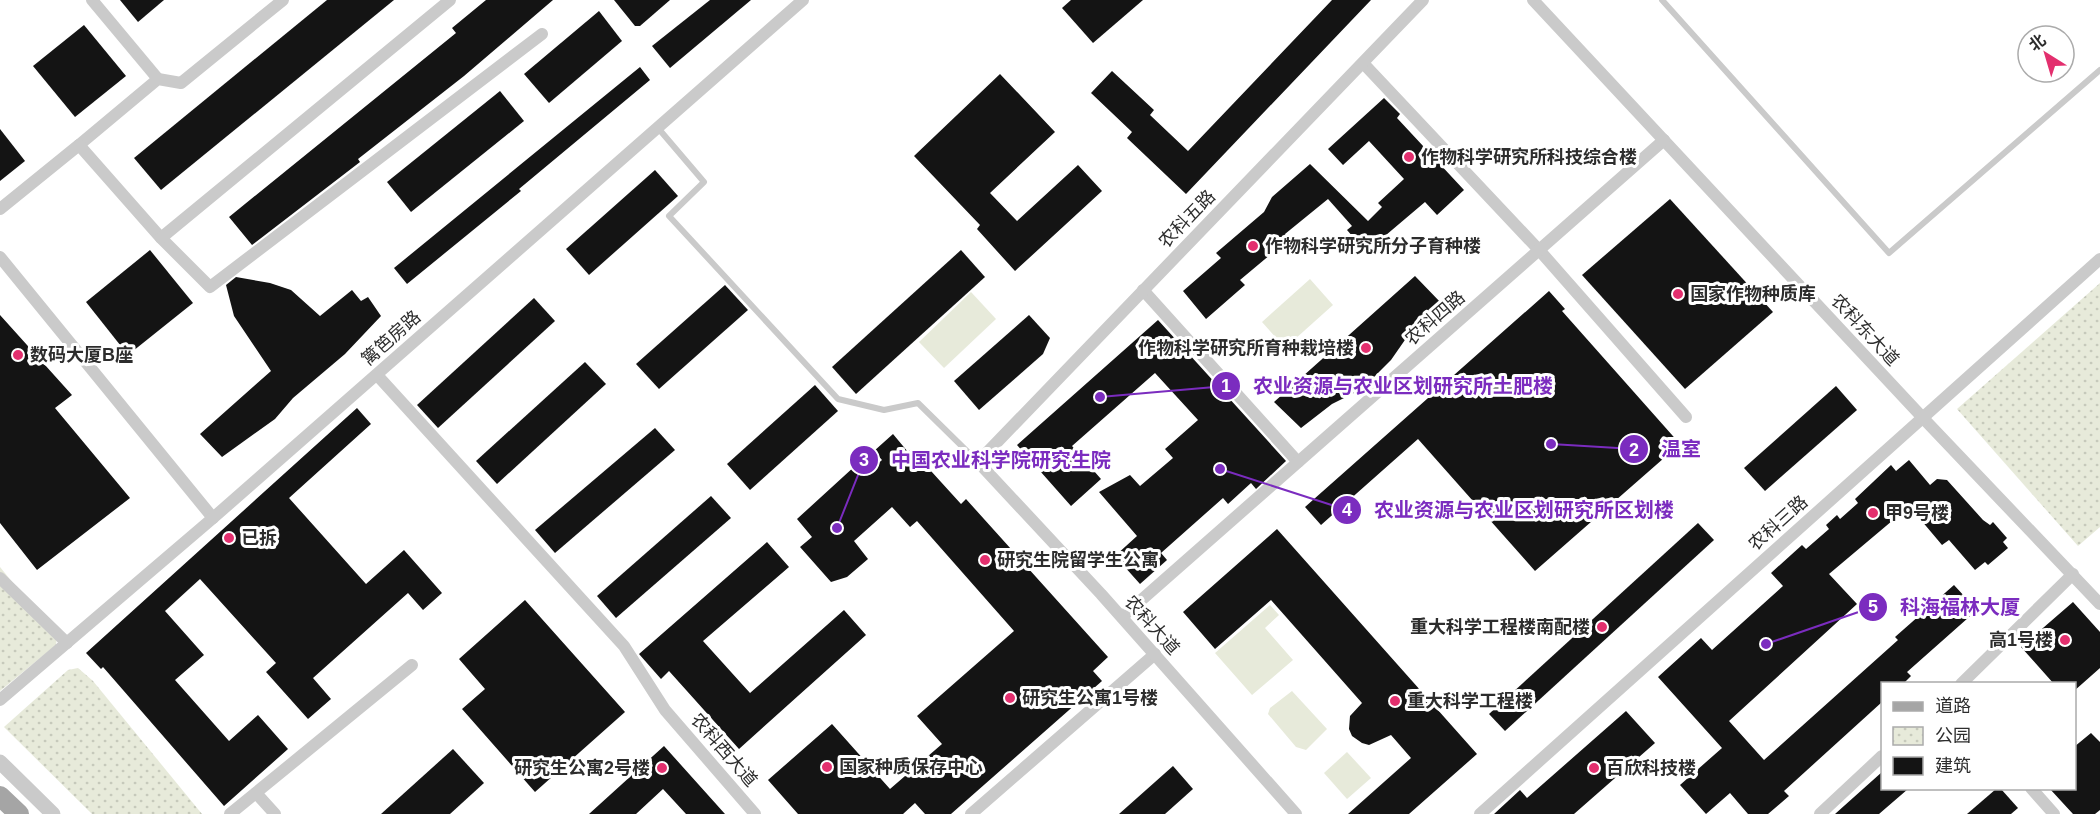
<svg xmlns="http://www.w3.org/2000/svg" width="2100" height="814" font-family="Helvetica,'Noto Sans SC',sans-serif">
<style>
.grass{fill:#e7eada}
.park{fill:url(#park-dots)}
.building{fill:#141414}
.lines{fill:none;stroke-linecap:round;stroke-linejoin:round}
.service{stroke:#cacaca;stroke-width:6}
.minor{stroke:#cacaca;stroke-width:12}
.tertiary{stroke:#cacaca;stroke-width:15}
.primary{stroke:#a5a5a5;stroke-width:20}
.poi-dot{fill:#e32f6e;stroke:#fff;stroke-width:2}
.labels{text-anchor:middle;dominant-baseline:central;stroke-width:6;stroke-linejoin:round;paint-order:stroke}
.poi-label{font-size:18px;font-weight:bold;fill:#2d2d2d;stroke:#fff;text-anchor:start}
.street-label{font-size:18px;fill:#2d2d2d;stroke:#fff}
.leader{fill:none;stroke:#7b2cbf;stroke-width:2}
.callout-dot{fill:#7b2cbf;stroke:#fff;stroke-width:2}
.mark-label{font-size:18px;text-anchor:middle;font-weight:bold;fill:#fff}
.callout-label{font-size:20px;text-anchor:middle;font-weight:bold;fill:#7b2cbf;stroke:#fff;stroke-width:6;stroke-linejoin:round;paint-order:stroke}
</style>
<defs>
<pattern id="park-dots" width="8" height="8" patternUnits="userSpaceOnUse" patternTransform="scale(1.5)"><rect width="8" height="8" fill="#e7eada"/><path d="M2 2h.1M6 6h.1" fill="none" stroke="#c6c9bb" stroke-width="1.8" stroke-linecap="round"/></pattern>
</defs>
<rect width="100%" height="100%" fill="#fff"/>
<!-- grass -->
<g class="grass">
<path d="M1310,279L1333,305L1285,348L1262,322Z"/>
<path d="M971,292L996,319L944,368L919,342Z"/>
<path d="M1270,605L1279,615L1265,628L1293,660L1252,695L1215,653Z"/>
<path d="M1292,691L1327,729L1306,750L1296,747L1268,714L1270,708Z"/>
<path d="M1347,752L1371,778L1347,799L1324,773Z"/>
</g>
<!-- park -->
<g class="park">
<path d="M2100,283V527L2078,546L1957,409Z"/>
<path d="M0,567L57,637L56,645L0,691Z"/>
<path d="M78,668L93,681L202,814H92L4,727L68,670Z"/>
</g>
<!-- building -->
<g class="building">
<path d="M120,0H164L138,22Z"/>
<path d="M327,0H394L161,190L134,158Z"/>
<path d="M486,0H553L464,76L358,159L360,162L252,245L229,217L456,33L452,28Z"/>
<path d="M614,0H670L640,26H635Z"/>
<path d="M710,0H751L670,68L652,46Z"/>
<path d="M1071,0H1143L1093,43L1062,8Z"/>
<path d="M1332,0H1371L1186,194L1127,138L1132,132L1091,93L1112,71L1154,110L1150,115L1188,151Z"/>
<path d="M599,11L622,41L549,103L524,74Z"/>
<path d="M84,25L126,76L75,117L33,66Z"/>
<path d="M640,67L650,80L519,189L521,191L407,284L394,268Z"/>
<path d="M1000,74L1055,132L990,193L1017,221L1078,165L1102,191L1015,271L977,229L980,225L914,156Z"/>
<path d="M500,91L524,121L411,212L387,182Z"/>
<path d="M1384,98L1400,114L1397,118L1464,190L1437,215L1425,202L1366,252L1347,230L1352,226L1328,199L1285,234L1289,239L1240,280L1245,285L1206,319L1183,291L1221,258L1216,253L1264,212L1272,197L1310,164L1368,221L1382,207L1378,203L1404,179L1369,141L1343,165L1328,149Z"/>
<path d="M0,129L25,161L0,181Z"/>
<path d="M655,170L678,196L589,275L566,249Z"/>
<path d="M1670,199L1773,312L1685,389L1582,275Z"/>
<path d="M150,250L193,303L128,355L86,302Z"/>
<path d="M961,250L985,277L856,394L832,367Z"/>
<path d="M1415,276L1443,305L1407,337L1391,360L1362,389L1332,404L1301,428L1274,402Z"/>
<path d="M236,277L270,283L291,290L320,316L352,290L361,301L368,297L381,316L345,354L293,398L275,419L222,457L200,434L271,371L234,316L226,285Z"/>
<path d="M725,285L748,310L659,389L636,364Z"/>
<path d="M1549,291L1565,309L1562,311L1680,444L1535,571L1418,439L1321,525L1305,507Z"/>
<path d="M534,298L555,321L438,428L417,405Z"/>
<path d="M0,315L72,395L55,408L130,498L37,570L0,523Z"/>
<path d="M1029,315L1050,338L1043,354L979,410L954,381Z"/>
<path d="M1158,320L1286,461L1256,489L1251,483L1228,504L1223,498L1161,553L1167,560L1140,584L1115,556L1137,536L1099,492L1130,475L1140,486L1173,458L1165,449L1198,420L1155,373L1072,446L1101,479L1071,506L1017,445Z"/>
<path d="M585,362L606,384L497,484L476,461Z"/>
<path d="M815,385L838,411L750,490L727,464Z"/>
<path d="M1836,386L1857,410L1765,491L1744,468Z"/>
<path d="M357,408L371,424L289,498L366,584L404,550L442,593L423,610L408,593L313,678L331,699L308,719L266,672L276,663L200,579L165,611L204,655L175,680L229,741L258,715L288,749L224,806L103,667L101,669L86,653Z"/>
<path d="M655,428L675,450L555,553L535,530Z"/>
<path d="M893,434L908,452L911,449L961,504L966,499L1108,657L1093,671L1102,681L951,814H925L915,803L903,814H798L768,780L832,724L890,789L942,744L917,716L1014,631L917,521L910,527L892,507L854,541L868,559L847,577L831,582L800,547L812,537L797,519L855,466L864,476L882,460L874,451Z"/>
<path d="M1909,460L1930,485L1937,479L1947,480L1983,520L1990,525L1993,522L2007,538L2003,542L2008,548L1988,565L1985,562L1975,570L1949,540L1942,545L1910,507L1905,510L1829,574L1857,604L1729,721L1764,760L1898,640L1895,637L1954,585L1977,610L1907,672L1911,676L1903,684H1882V702L1784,791L1789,796L1768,814H1748L1730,793L1706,814L1680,785L1722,748L1658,677L1701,638L1712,650L1783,586L1771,573L1802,545L1806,549L1829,529L1826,525L1837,515L1840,519L1858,503L1855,499L1891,465L1896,471Z"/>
<path d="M711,496L731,518L616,618L597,596Z"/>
<path d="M1698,523L1714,540L1505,731L1489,714Z"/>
<path d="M1277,529L1477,754L1409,814H1348L1411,758L1391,735L1369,745L1362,743L1352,736L1349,729L1350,716L1362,703L1271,600L1215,649L1183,612Z"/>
<path d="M767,542L789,567L703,641L750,693L844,610L866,635L739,749L669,671L661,679L639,654Z"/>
<path d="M525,600L625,712L535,792L462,709L485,689L459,659Z"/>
<path d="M2073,602L2100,632V668L2074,691V684H2054L2021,647Z"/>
<path d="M1626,711L1655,743L1574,814H1494L1520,790L1527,798Z"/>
<path d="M2091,733L2100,742V810L2095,814H2073L2050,789H2074V747Z"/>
<path d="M664,746L725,814H686L663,789L636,814H589Z"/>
<path d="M453,749L484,783L450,814H381Z"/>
<path d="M1173,766L1193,789L1165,814H1119Z"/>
<path d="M1882,772V789H1908L1879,814H1835Z"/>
<path d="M1996,789H2001L2018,808L2011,814H1967Z"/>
</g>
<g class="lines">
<!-- service -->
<g class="service">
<path d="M1662,0L1889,253L2100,70"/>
<path d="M658,128L704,182L669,216L838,399L884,410L918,403L978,462"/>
</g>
<!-- minor -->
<g class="minor">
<path d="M92,0L158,79"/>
<path d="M1533,0L1923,418L2100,604"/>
<path d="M1363,63L1540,251L1686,417"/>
<path d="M79,145L158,79L181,83L283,0"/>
<path d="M0,209L79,145L161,238L210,287L542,34"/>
<path d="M161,238L450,0"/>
<path d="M0,257L213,518"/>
<path d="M1143,290L1298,462"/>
<path d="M377,375L624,646L665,710L755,814"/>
<path d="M0,578L67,643"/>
<path d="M1122,617L1664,140"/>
<path d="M1961,684L2073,574"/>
<path d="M0,700L213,518L803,0"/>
<path d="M2031,788L2054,814"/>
<path d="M256,793L275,814"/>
<path d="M230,814L412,665"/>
<path d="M971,814L1155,654"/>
<path d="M1296,814L1101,594L978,462L1423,0"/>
<path d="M1480,814L2100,259"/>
<path d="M1820,814L1882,756"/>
</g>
<!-- tertiary -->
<path class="tertiary" d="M0,762L53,814"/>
<!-- primary -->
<path class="primary" d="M0,796L19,814"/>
</g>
<!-- markers -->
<g class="poi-dot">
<circle cx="1409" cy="157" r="6"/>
<circle cx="1253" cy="246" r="6"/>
<circle cx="1678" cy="294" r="6"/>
<circle cx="1366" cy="348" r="6"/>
<circle cx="18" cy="355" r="6"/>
<circle cx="1873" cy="513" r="6"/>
<circle cx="229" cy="538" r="6"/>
<circle cx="985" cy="560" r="6"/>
<circle cx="1602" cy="627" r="6"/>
<circle cx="2065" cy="640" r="6"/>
<circle cx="1010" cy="698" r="6"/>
<circle cx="1395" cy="701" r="6"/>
<circle cx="827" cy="767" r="6"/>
<circle cx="662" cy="768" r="6"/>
<circle cx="1594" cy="768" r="6"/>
</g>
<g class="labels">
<!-- poi labels -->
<g class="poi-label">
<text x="1421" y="157">作物科学研究所科技综合楼</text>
<text x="1265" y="246">作物科学研究所分子育种楼</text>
<text x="1690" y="294">国家作物种质库</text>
<text x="1354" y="348" text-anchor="end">作物科学研究所育种栽培楼</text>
<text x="30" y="355">数码大厦B座</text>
<text x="1885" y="513">甲9号楼</text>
<text x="241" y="538">已拆</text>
<text x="997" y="560">研究生院留学生公寓</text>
<text x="1590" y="627" text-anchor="end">重大科学工程楼南配楼</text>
<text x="2053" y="640" text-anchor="end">高1号楼</text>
<text x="1022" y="698">研究生公寓1号楼</text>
<text x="1407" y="701">重大科学工程楼</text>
<text x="839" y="767">国家种质保存中心</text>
<text x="650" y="768" text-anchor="end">研究生公寓2号楼</text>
<text x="1606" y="768">百欣科技楼</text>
</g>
<!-- street labels -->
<g class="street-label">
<text transform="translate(1187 219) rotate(-46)">农科五路</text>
<text transform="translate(1435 318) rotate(-41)">农科四路</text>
<text transform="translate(1865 330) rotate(47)">农科东大道</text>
<text transform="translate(391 338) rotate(-42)">篱笆房路</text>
<text transform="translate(1778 523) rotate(-42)">农科三路</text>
<text transform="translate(1152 625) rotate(48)">农科大道</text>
<text transform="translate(724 750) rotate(49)">农科西大道</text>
</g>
</g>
<!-- callouts -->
<path class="leader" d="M1100 397L1226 386M1551 444L1634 449M837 528L864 460M1220 469L1347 510M1766 644L1873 607"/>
<g class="callout-dot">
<circle cx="1100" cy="397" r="6"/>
<circle cx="1551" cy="444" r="6"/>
<circle cx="837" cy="528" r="6"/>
<circle cx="1220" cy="469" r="6"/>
<circle cx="1766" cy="644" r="6"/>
<circle cx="1226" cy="386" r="15"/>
<circle cx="1634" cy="449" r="15"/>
<circle cx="864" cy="460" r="15"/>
<circle cx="1347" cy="510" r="15"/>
<circle cx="1873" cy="607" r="15"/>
</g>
<g class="mark-label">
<text x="1226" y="392">1</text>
<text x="1634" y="456">2</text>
<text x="864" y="466">3</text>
<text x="1347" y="516">4</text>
<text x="1873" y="613">5</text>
</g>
<g class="callout-label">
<text x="1403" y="393">农业资源与农业区划研究所土肥楼</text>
<text x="1681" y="456">温室</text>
<text x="1001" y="467">中国农业科学院研究生院</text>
<text x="1524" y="517">农业资源与农业区划研究所区划楼</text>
<text x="1960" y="614">科海福林大厦</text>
</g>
<!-- legend -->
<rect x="1881" y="682" width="195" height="108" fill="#ffffff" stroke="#ababab" stroke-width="1.5"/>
<rect x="1893" y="702" width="30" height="9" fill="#a5a5a5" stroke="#ababab" stroke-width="1.5"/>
<text x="1935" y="712" font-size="18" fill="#2d2d2d">道路</text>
<rect x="1893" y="727" width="30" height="18" fill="url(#park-dots)" stroke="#ababab" stroke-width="1.5"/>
<text x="1935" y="742" font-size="18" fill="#2d2d2d">公园</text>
<rect x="1893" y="757" width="30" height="18" fill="#141414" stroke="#ababab" stroke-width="1.5"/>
<text x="1935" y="772" font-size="18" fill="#2d2d2d">建筑</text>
<!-- north arrow -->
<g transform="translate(2046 54) rotate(323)"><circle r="28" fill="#ffffff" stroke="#ababab" stroke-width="1.5"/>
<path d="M0-4.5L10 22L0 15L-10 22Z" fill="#e32f6e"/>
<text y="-9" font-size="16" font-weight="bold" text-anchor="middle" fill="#2d2d2d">北</text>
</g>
</svg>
